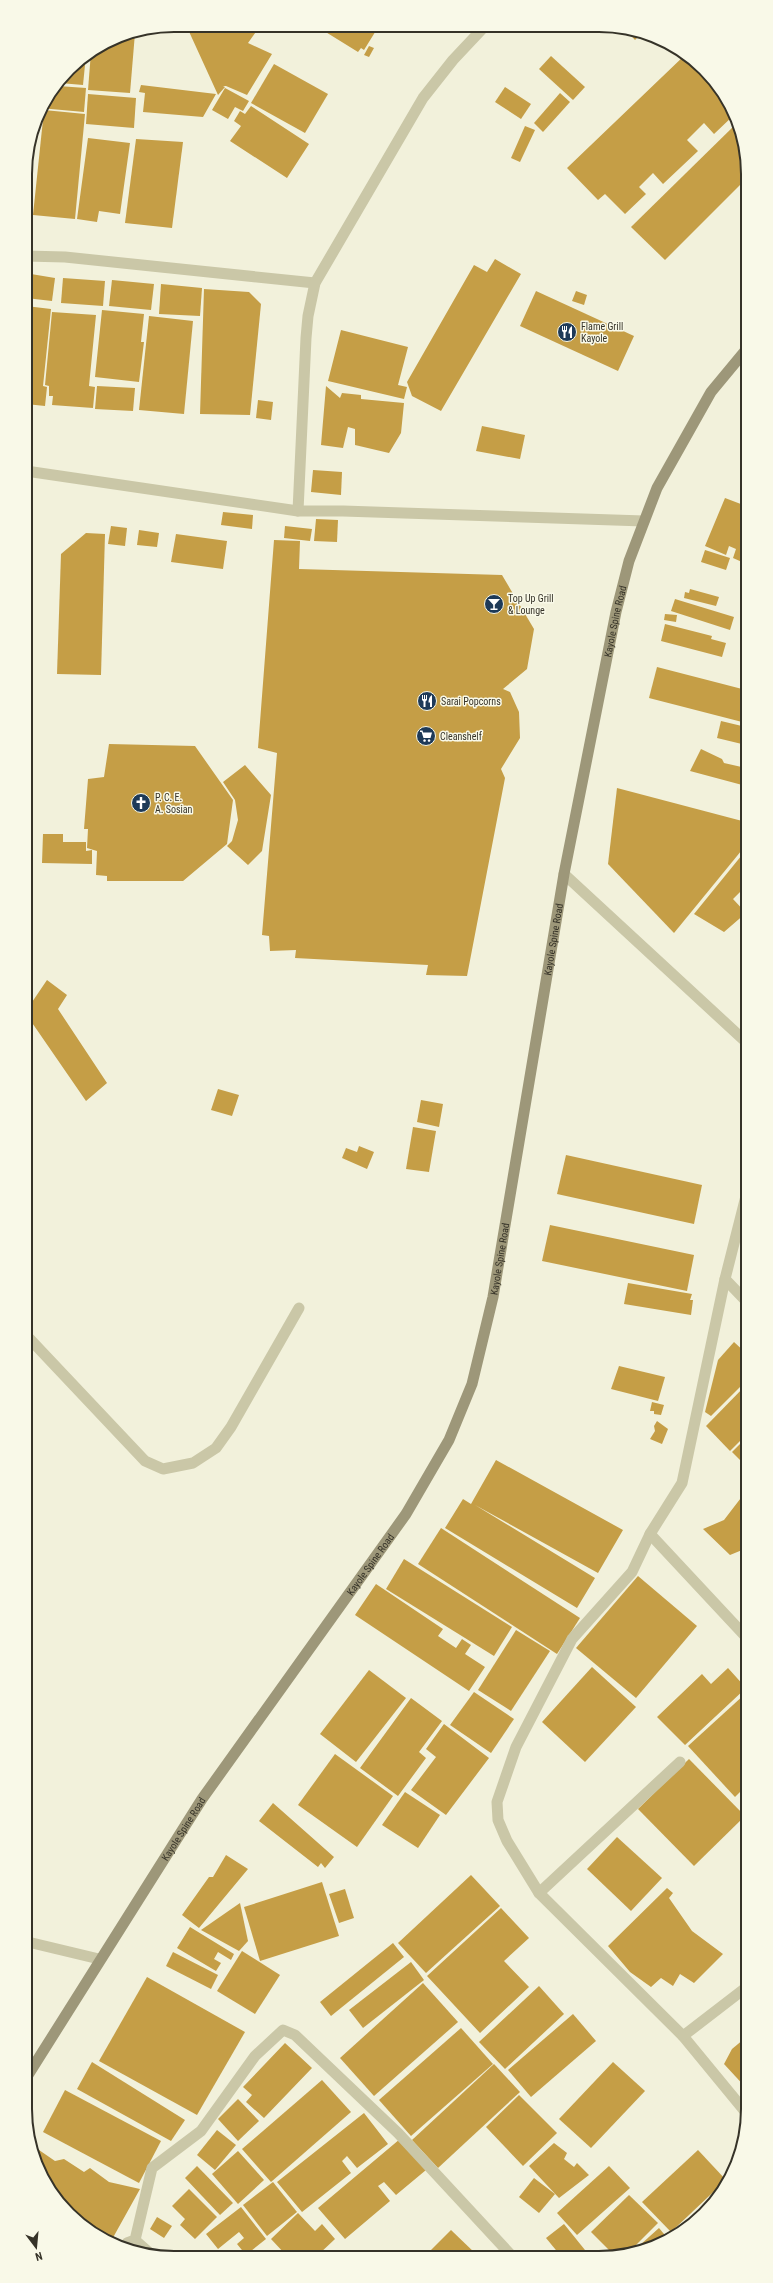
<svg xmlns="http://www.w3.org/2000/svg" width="773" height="2283" font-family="'Roboto Condensed',sans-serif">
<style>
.building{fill:#c59e46}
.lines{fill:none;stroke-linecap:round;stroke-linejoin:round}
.minor{stroke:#cac7a7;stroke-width:11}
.secondary{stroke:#9d9779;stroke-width:11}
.labels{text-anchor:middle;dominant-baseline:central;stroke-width:3;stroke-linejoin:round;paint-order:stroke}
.poi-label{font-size:10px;fill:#363328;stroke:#f9f9e8;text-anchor:start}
.street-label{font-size:10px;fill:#363328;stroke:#f9f9e8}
.rim{fill:none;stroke:#363328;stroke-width:2}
</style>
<rect width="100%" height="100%" fill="#f2f1db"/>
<!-- building -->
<g class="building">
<path d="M186,25L260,26L248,43L272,54L247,95L226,86H223L225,87L218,95Z"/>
<path d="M316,26H373L377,29L364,50L361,48L358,52Z"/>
<path d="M624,28H628L642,33L635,40Z"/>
<path d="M135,33L130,93L88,90L91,52L117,36Z"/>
<path d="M369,46L374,48L369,57L364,55Z"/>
<path d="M686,54L705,69L728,100L734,115L714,134L704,123L687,140L698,151L663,184L653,173L639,187L646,194L625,214L605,194L598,200L567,168Z"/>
<path d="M86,55L83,85L60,83L76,62Z"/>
<path d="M551,56L585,87L573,100L539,69Z"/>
<path d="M274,64L328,94L305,133L251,103Z"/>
<path d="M141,85L216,94L203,117L143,112L145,93L139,92Z"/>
<path d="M58,86L86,88L84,112L40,108Z"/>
<path d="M505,87L531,104L521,119L495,102Z"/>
<path d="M225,88L249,101L243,111L235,107L228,119L212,110Z"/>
<path d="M560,93L570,102L543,132L534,123Z"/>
<path d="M88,94L136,98L134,128L86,124Z"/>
<path d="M251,106L309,144L287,178L230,141L241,126L234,121L240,111L245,114Z"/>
<path d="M44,110L85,114L75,219L33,215Z"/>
<path d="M737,123L745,145V180L665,260L631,227Z"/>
<path d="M525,126L535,130L520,162L511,158Z"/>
<path d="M88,138L130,143L120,214L99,211L97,222L77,219Z"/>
<path d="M136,139L183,142L172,228L125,223Z"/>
<path d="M25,203H29L26,223H25Z"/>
<path d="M495,259L521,274L441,411L412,396L407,382L474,265L487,272Z"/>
<path d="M25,273L55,278L52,301L26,298Z"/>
<path d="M63,278L105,281L103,306L61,303Z"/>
<path d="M112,280L154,284L151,310L109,306Z"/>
<path d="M161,284L202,288L200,316L159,314Z"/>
<path d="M204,289L249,292L261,304L250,415L200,414Z"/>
<path d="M536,291L634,336L618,371L520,326Z"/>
<path d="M576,291L587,295L584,305L572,301Z"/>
<path d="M26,306L51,309L43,386L47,387L45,406L26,404Z"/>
<path d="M102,310L144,314L141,342H144L139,382L95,377Z"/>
<path d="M52,312L96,315L89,386L95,387L93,408L52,405L53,396H49V386L45,385Z"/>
<path d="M149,316L193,321L184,414L139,410Z"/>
<path d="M341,330L408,347L398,385L407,387L404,399L328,381Z"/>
<path d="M97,386L135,388L133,411L95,409Z"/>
<path d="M326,386L340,398L342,393L361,395V399L404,403L401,433L389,453L355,445V429L348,427L343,448L321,445Z"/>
<path d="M258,400L273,402L271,420L256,418Z"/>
<path d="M482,426L525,435L520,459L476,451Z"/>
<path d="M313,470L342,472L341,495L311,492Z"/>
<path d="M746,488V501L740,499Z"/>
<path d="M725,498L746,506V554L742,562L733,558L736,549L729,546L726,555L705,546Z"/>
<path d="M223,512L253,515L252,529L221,525Z"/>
<path d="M316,519L338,520L337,542L314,541Z"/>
<path d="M111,526L127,528L125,546L108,544Z"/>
<path d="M285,526L312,529L310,541L284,538Z"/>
<path d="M139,530L159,533L157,547L137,545Z"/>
<path d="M86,533L105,534L101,675L57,674L61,554Z"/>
<path d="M176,534L227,541L223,569L171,562Z"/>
<path d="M274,540L300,541L299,569L502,575L534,629L527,669L503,689L510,692L519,712L520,738L501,769L505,778L467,976L426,975L428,965L295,958L296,950L270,951L269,936L262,935L277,753L258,748Z"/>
<path d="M705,550L730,558L726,570L701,562Z"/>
<path d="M690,589L719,597L716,606L684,598L685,592L689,593Z"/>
<path d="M675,599L734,617L730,630L671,611Z"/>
<path d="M665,614L677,615L676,622L664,620Z"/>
<path d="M665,624L712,636L711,639L726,643L722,657L661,641Z"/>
<path d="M657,667L746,690V723L649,698Z"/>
<path d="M721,721L746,727V745L717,738Z"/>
<path d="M109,744L195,746L233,800L227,844L183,881H107V876L96,875L97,851L87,848L88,829H84L88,779L104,777Z"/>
<path d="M701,749L722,759L724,763L746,768V786L690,771Z"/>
<path d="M245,765L271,795L262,851L248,865L227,846L232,841L238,820L235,800L223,782Z"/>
<path d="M617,788L746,822V845L674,933L608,864Z"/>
<path d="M43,834H63V842H86V851L92,850V864L42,863Z"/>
<path d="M746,850V886L733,899L746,913L724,932L694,914Z"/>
<path d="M746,956V966L741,961Z"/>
<path d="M47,980L67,995L58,1009L107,1083L86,1101L26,1014V1011Z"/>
<path d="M218,1089L239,1095L232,1116L211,1110Z"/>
<path d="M421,1100L443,1104L439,1127L417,1122Z"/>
<path d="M413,1127L436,1131L429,1172L406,1169Z"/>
<path d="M359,1146L374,1152L367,1169L342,1158L346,1148L357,1152Z"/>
<path d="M566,1155L702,1185L694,1224L557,1194Z"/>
<path d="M550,1225L694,1255L687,1291L542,1261Z"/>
<path d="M628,1283L692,1294L690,1300H693L691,1315L624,1304Z"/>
<path d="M734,1342L747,1354V1380L711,1416L705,1412L718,1360Z"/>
<path d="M619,1366L665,1377L658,1401L611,1389Z"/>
<path d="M747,1384V1434L730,1451L706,1426Z"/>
<path d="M652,1402L664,1405L661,1415L654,1414V1411H650Z"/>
<path d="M657,1421L668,1429L662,1444L650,1439L655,1431L654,1426Z"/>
<path d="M747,1437V1467L732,1452Z"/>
<path d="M496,1460L623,1530L598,1573L475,1505L595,1578L577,1608L445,1528L463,1499L471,1504Z"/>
<path d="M747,1490V1548L730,1555L703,1529L724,1520Z"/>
<path d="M441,1528L580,1618L557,1654L418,1564Z"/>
<path d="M404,1559L512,1627L494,1656L386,1589Z"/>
<path d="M638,1576L697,1626L636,1698L576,1648Z"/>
<path d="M376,1584L443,1629L438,1636L456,1648L462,1639L471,1645L465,1654L485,1667L469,1691L355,1615Z"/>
<path d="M516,1630L550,1651L511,1711L478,1690Z"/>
<path d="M592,1667L636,1707L585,1762L542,1722Z"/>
<path d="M728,1668L746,1688L685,1745L657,1717L702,1674L711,1684Z"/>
<path d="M369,1670L406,1698L356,1762L320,1734Z"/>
<path d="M474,1692L514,1719L491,1753L450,1725Z"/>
<path d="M745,1694L747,1697V1785L735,1797L688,1746Z"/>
<path d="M411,1698L442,1721L419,1752L426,1758L398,1796L360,1768Z"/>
<path d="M444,1724L489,1758L446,1815L411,1790L436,1757L426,1749Z"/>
<path d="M335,1754L393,1796L357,1847L298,1805Z"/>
<path d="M689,1759L745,1816L694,1866L638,1809Z"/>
<path d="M405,1792L440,1815L418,1848L382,1825Z"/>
<path d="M273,1803L334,1857L325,1868L321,1863L318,1867L259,1821Z"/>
<path d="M617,1837L662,1878L631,1911L587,1869Z"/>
<path d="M226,1855L248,1869L199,1928L182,1915L209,1877H213Z"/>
<path d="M471,1875L500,1906L426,1973L398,1943Z"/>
<path d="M322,1882L339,1936L260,1961L244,1907Z"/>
<path d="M667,1888L673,1893L669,1898L692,1931L723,1954L694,1983L680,1974L673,1986L661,1978L651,1987L630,1972L608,1946Z"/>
<path d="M345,1889L354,1918L339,1923L329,1894Z"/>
<path d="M240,1903L248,1941L239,1951L201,1930Z"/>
<path d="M501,1908L529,1938L504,1961L529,1987L480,2033L427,1976Z"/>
<path d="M190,1927L234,1954L231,1960L218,1952L214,1959L221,1963L216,1971L177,1948Z"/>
<path d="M393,1943L404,1957L331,2016L320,2002Z"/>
<path d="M242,1951L280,1975L255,2014L217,1991Z"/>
<path d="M173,1952L218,1975L211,1989L166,1966Z"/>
<path d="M411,1962L424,1980L363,2028L349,2010Z"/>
<path d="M147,1977L245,2032L197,2115L99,2061Z"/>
<path d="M423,1983L458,2022L374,2096L340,2058Z"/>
<path d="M539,1986L564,2014L505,2069L479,2042Z"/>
<path d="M573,2014L596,2041L531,2097L508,2070Z"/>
<path d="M461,2028L493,2064L411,2136L379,2100Z"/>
<path d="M744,2039L748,2044V2090L724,2064L732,2049Z"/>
<path d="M285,2043L312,2068L264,2118L246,2102L252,2095L243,2087Z"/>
<path d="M92,2062L185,2120L171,2141L77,2089Z"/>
<path d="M613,2062L645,2091L591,2148L559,2119Z"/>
<path d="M494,2064L520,2092L438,2168L412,2140Z"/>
<path d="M322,2080L351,2112L271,2182L242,2149Z"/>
<path d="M65,2090L161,2141L139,2183L43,2132Z"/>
<path d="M519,2095L557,2133L523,2166L486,2127Z"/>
<path d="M238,2099L259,2121L238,2141L218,2119Z"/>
<path d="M364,2113L388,2144L357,2168L347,2156L342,2161L351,2173L302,2212L277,2182Z"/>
<path d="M217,2130L236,2145L215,2170L197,2155Z"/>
<path d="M400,2139L426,2170L396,2195L384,2182L378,2186L390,2201L345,2239L318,2208Z"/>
<path d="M554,2143L567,2153L564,2159L574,2167L577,2163L589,2175L559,2198L529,2166Z"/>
<path d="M39,2150L55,2161L64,2159L84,2172L90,2168L109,2182L140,2189L110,2243L69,2215L45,2183L35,2157Z"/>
<path d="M698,2150L726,2180L671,2232L642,2202Z"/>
<path d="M238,2151L264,2180L238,2204L212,2174Z"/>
<path d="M197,2166L233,2203L220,2215L185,2178Z"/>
<path d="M609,2166L630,2188L577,2235L557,2213Z"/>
<path d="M534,2178L555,2194L539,2213L519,2197Z"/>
<path d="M273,2182L297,2212L267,2236L243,2205Z"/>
<path d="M189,2189L217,2217L195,2239L180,2225L185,2219L172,2206Z"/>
<path d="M721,2191L711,2207L675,2237V2236Z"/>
<path d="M629,2195L658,2223L626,2255H614L591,2232Z"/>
<path d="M241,2207L266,2239L246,2255L237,2244L244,2238L239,2232L218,2249L206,2234Z"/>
<path d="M298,2213L315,2231L322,2224L335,2239L318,2255H286L271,2239Z"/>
<path d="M157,2217L172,2226L164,2238L150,2229Z"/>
<path d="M564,2224L589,2255H560L546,2238Z"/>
<path d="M659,2228L669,2240L630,2254Z"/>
<path d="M451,2230L477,2255H426Z"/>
<path d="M330,2251L334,2255H324Z"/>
</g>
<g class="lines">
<!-- minor -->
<g class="minor">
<path d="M25,256L65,257L315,283"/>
<path d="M26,471L298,511H343L644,521"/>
<path d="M298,511L306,338L308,316L315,283L423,98L453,60L484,27"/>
<path d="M564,874L746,1042"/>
<path d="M746,1196L725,1279L682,1483L650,1534L632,1572L572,1639L516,1747L497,1802L498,1820L507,1841L539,1893L683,2036L748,2115"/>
<path d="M725,1279L747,1302"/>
<path d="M27,1336L145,1461L163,1469L193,1463L216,1448L231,1427L299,1308"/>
<path d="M650,1534L747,1638"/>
<path d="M539,1893L680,1762"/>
<path d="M28,1942L99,1959"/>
<path d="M683,2036L748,1986"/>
<path d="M135,2240L152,2255"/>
<path d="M124,2248L127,2243L135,2240L152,2168L201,2131L255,2056L283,2030L295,2035L398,2133L511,2255"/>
</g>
<!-- secondary -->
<path class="secondary" id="s1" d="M28,2075L202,1799L406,1514L449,1440L472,1384L493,1297L564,874L616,612L629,561L657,488L711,392L745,351"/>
</g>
<!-- icons -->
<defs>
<symbol id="restaurant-disc" viewBox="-11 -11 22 22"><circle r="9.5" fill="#1e3a58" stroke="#f9f9e8"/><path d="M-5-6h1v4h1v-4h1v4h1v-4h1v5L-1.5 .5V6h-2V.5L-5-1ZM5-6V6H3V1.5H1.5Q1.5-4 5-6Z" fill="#fff"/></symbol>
<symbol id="bar-disc" viewBox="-11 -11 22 22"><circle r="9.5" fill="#1e3a58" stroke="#f9f9e8"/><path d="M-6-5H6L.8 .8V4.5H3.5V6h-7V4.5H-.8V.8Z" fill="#fff"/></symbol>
<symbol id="supermarket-disc" viewBox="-11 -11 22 22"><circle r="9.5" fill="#1e3a58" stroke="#f9f9e8"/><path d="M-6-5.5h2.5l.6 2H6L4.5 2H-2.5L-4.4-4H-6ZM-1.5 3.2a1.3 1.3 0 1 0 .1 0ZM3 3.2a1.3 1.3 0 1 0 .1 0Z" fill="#fff"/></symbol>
<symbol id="church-disc" viewBox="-11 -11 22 22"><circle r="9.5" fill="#1e3a58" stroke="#f9f9e8"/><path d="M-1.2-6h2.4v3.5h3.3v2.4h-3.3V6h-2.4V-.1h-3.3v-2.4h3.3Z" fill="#fff"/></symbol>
</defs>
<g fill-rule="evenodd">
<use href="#restaurant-disc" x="556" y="321" width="22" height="22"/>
<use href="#bar-disc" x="483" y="593" width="22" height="22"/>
<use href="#restaurant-disc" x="416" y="690" width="22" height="22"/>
<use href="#supermarket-disc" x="415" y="725" width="22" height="22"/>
<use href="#church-disc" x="130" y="792" width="22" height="22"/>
</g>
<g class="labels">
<!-- poi labels -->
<g class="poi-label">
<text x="581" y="326">Flame Grill<tspan x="581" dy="12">Kayole</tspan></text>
<text x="508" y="598">Top Up Grill<tspan x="508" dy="12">&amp; Lounge</tspan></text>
<text x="441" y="701">Sarai Popcorns</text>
<text x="440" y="736">Cleanshelf</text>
<text x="155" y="797">P. C. E.<tspan x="155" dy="12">A. Sosian</tspan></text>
</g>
<!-- street labels -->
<g class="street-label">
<text stroke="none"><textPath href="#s1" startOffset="1599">Kayole Spine Road</textPath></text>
<text stroke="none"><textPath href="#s1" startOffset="1275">Kayole Spine Road</textPath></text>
<text stroke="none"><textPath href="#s1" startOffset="951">Kayole Spine Road</textPath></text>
<text stroke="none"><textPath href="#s1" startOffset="615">Kayole Spine Road</textPath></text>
<text stroke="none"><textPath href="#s1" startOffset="291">Kayole Spine Road</textPath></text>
</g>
</g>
<!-- crop -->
<path d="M0 0H773V2283H0ZM174 32H599A142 142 0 0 1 741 174V2109A142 142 0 0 1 599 2251H174A142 142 0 0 1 32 2109V174A142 142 0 0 1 174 32Z" fill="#f9f9e8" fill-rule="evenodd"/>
<path class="rim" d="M174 32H599A142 142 0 0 1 741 174V2109A142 142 0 0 1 599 2251H174A142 142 0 0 1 32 2109V174A142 142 0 0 1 174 32Z"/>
<!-- north arrow -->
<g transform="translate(36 2247) rotate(164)" stroke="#f9f9e8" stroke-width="3" paint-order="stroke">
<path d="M0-3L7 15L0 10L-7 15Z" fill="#363328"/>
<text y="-6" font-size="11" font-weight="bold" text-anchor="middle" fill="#363328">N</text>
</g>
</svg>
